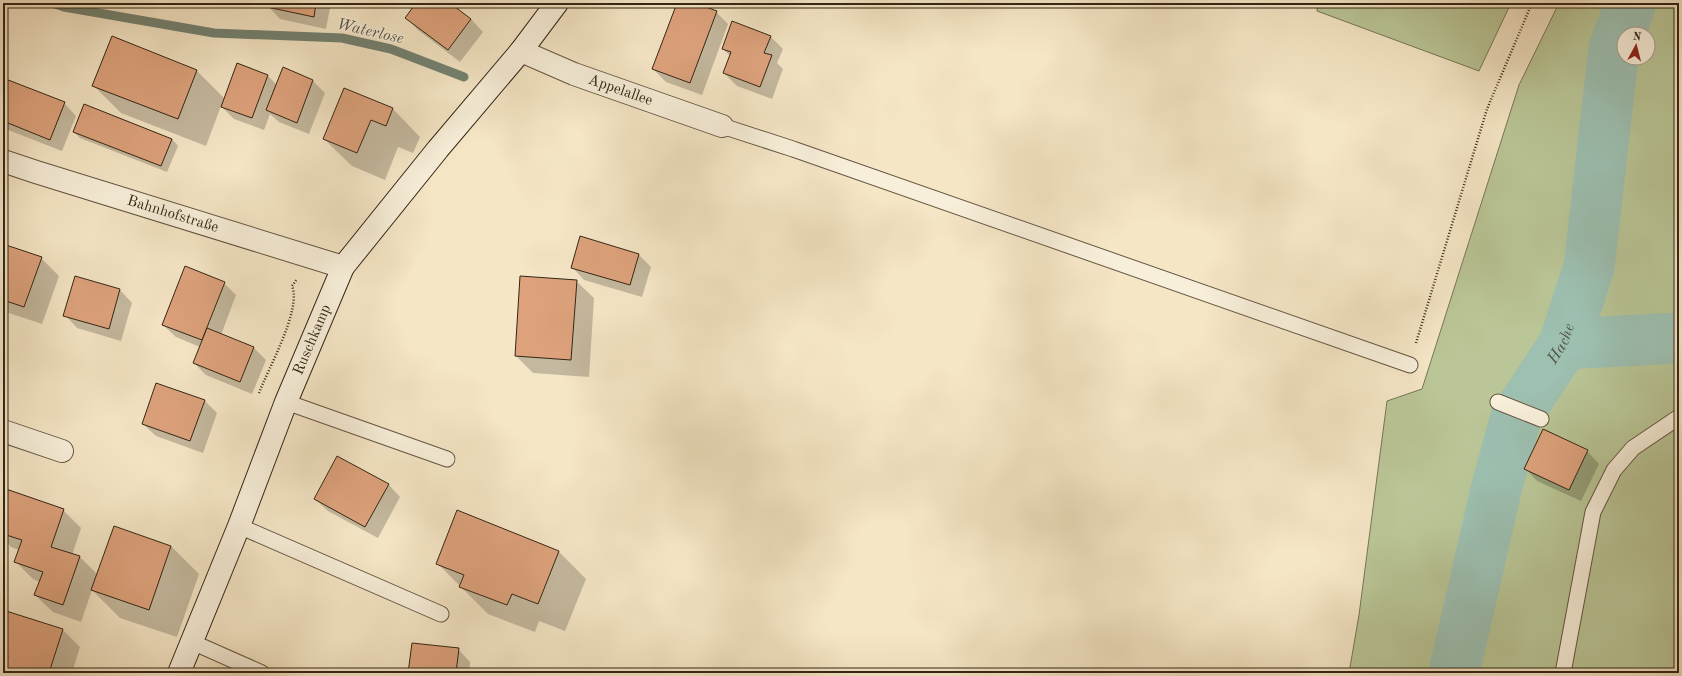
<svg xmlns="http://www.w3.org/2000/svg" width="1682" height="676" font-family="'Old Standard TT',serif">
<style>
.green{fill:#bac697;stroke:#767656;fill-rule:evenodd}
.shadow{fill:#0003}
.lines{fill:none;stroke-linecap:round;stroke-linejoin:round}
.stream{stroke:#738272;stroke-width:9}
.river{stroke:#9dc0b1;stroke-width:51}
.building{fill:#dda27c;stroke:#332514}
.service-casing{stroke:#645540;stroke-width:17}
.minor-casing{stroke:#645540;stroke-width:24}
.secondary-casing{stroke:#332514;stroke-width:24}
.path{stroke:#332514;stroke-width:2.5;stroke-dasharray:1 2;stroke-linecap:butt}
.service{stroke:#f8efda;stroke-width:15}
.minor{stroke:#f8efda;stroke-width:22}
.secondary{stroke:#f8efda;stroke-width:22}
.labels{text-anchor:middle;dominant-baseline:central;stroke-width:3;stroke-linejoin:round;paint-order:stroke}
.street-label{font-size:15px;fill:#332514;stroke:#f8efda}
.water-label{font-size:16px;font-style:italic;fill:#535443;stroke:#f8efda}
</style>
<rect width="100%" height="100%" fill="#f5e6c6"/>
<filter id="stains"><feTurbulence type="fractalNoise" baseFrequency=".005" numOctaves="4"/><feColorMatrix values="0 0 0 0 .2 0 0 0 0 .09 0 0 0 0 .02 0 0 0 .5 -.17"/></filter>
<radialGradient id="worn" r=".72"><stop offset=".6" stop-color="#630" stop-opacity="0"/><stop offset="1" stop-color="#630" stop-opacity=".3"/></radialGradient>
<!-- green -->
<g class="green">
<path d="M1318,3H1511L1479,71L1317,11Z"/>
<path d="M1559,3H1679V673H1349L1359,615L1387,401L1422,389L1519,85ZM1624,34H1648V58H1624Z"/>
</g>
<!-- shadow -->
<g class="shadow">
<path d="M266,3H331L326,29L280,19L268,6V3Z"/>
<path d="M417,3H449L471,19L483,32L460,62L418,30L406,17Z"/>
<path d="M678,3H692L716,12L728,24L702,95L666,82L653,69Z"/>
<path d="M770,36L783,49L777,63L783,69L772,99L737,86L724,73L731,57L723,49Z"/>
<path d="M283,69L313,81L325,93L309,134L279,122L270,114L264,130L234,119L221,106L206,146L121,113L93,85L197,71L225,99L267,75L277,85Z"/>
<path d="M3,79L64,103L76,116L62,151L3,128Z"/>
<path d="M344,90L393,109L420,137L413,153L398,147L385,180L352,166L324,139Z"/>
<path d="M74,132L172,139L178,146L167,172L80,138Z"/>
<path d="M3,245L41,258L59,276L42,324L3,311Z"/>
<path d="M639,255L651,267L642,297L584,280L572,267Z"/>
<path d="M76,277L120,290L132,303L121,341L77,328L65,315Z"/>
<path d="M576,281L594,298L589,377L533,373L516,356Z"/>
<path d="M224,283L236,295L221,335L254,348L266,360L252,394L206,375L194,363L200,347L176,337L163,325Z"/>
<path d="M204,400L217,413L203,453L156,436L143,424Z"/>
<path d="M1587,451L1599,464L1581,501L1537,481L1525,468Z"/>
<path d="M388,484L400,497L378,538L328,511L315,499Z"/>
<path d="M3,501L63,510L81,528L72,555L80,557L98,575L114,527L171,546L199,574L177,637L120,618L92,590L81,622L53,612L35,595L40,582L33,579L15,561L19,550L11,547L3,539Z"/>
<path d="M458,511L559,552L586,579L565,631L539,621L535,632L488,614L437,563Z"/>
<path d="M3,611L62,629L80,647L72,673H4L6,667L3,665Z"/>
<path d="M458,649L470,662L469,673H409Z"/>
</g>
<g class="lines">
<!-- stream -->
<path class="stream" d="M52,3L64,7L214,33L342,38L391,49L464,77"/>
<!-- river -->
<g class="river">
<path d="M1564,344L1679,338"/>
<path id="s1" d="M1454,673L1497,486L1516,417L1564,344L1589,267L1614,48L1631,3"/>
</g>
</g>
<!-- building -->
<g class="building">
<path d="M267,3H316L314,17L267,7Z"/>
<path d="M416,3H450L471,19L448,50L405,18Z"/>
<path d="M677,3H695L717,11L690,83L652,69Z"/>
<path d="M732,21L771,36L764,53L772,55L760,87L723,73L731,52L722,49Z"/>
<path d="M112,36L197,70L178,119L92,86Z"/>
<path d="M237,63L268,75L252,118L221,107Z"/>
<path d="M283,67L313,80L297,123L266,110Z"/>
<path d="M3,78L65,102L50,140L3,121Z"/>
<path d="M344,88L393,108L386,126L371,120L357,153L323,139Z"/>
<path d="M84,104L172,139L161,166L73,132Z"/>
<path d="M580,236L639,254L630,285L571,268Z"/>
<path d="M3,244L42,257L24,307L3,300Z"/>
<path d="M185,266L225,282L202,340L162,325Z"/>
<path d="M75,276L120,289L109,329L63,316Z"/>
<path d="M520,276L577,280L571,360L515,356Z"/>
<path d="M207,328L254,347L240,382L193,363Z"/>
<path d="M156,383L205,400L190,441L142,424Z"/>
<path d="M1543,429L1588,450L1569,490L1524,469Z"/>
<path d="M337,456L389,484L365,527L314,499Z"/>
<path d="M6,489L64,509L51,547L80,556L63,605L34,595L43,572L14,562L22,540L3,534V498Z"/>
<path d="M457,510L559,551L538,604L512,594L507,605L459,587L464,575L436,564Z"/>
<path d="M114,526L171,546L149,610L91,590Z"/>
<path d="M3,610L63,629L49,673H3L8,656L3,655Z"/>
<path d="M412,643L459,648L456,673H408Z"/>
</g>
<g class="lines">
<defs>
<g id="service">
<path d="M722,126L793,149L1410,365"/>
<path d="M286,402L447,459"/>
<path d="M1498,402L1541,419"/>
<path d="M239,526L441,614"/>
<path d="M192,642L262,673"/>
<path d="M1563,673L1593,512L1614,470L1633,448L1679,417"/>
</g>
<g id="minor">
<path id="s2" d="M521,51L574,74L722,126"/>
<path id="s3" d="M3,161L36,172L343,267"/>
<path d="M3,431L62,451"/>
</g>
<g id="secondary">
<path id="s4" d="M179,673L239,526L286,402L343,267L438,149L521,51L557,3"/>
</g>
</defs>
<!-- service casing -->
<use href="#service" class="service-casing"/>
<!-- minor casing -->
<use href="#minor" class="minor-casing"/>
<!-- secondary casing -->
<use href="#secondary" class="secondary-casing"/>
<!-- path -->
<g class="path">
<path d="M1416,343L1487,109L1532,3"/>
<path d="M259,393C268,369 302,309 292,286L297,279"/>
</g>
<!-- service -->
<use href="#service" class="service"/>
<!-- minor -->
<use href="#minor" class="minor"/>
<!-- secondary -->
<use href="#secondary" class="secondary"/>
</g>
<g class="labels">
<!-- street labels -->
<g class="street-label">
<text stroke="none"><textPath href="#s2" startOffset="107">Appelallee</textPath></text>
<text stroke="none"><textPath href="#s3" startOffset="178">Bahnhofstraße</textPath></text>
<text stroke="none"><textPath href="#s4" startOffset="359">Ruschkamp</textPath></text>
</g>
<!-- water labels -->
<g class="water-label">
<text transform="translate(370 32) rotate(13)">Waterlose</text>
<text stroke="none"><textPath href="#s1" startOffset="350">Hache</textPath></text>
</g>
</g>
<!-- margin -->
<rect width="1682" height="676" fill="none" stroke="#f5e6c6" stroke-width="16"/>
<rect x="4" y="4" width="1674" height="668" fill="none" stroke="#332514" stroke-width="2"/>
<rect x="8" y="8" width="1666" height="660" fill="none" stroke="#332514"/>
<!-- north arrow -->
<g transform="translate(1636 46) rotate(7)"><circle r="19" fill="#f8efda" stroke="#a99e8b"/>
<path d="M0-3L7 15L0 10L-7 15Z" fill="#8f2418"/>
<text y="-6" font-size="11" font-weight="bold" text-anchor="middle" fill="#332514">N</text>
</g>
<rect width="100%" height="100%" filter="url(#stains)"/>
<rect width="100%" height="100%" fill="url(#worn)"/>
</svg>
